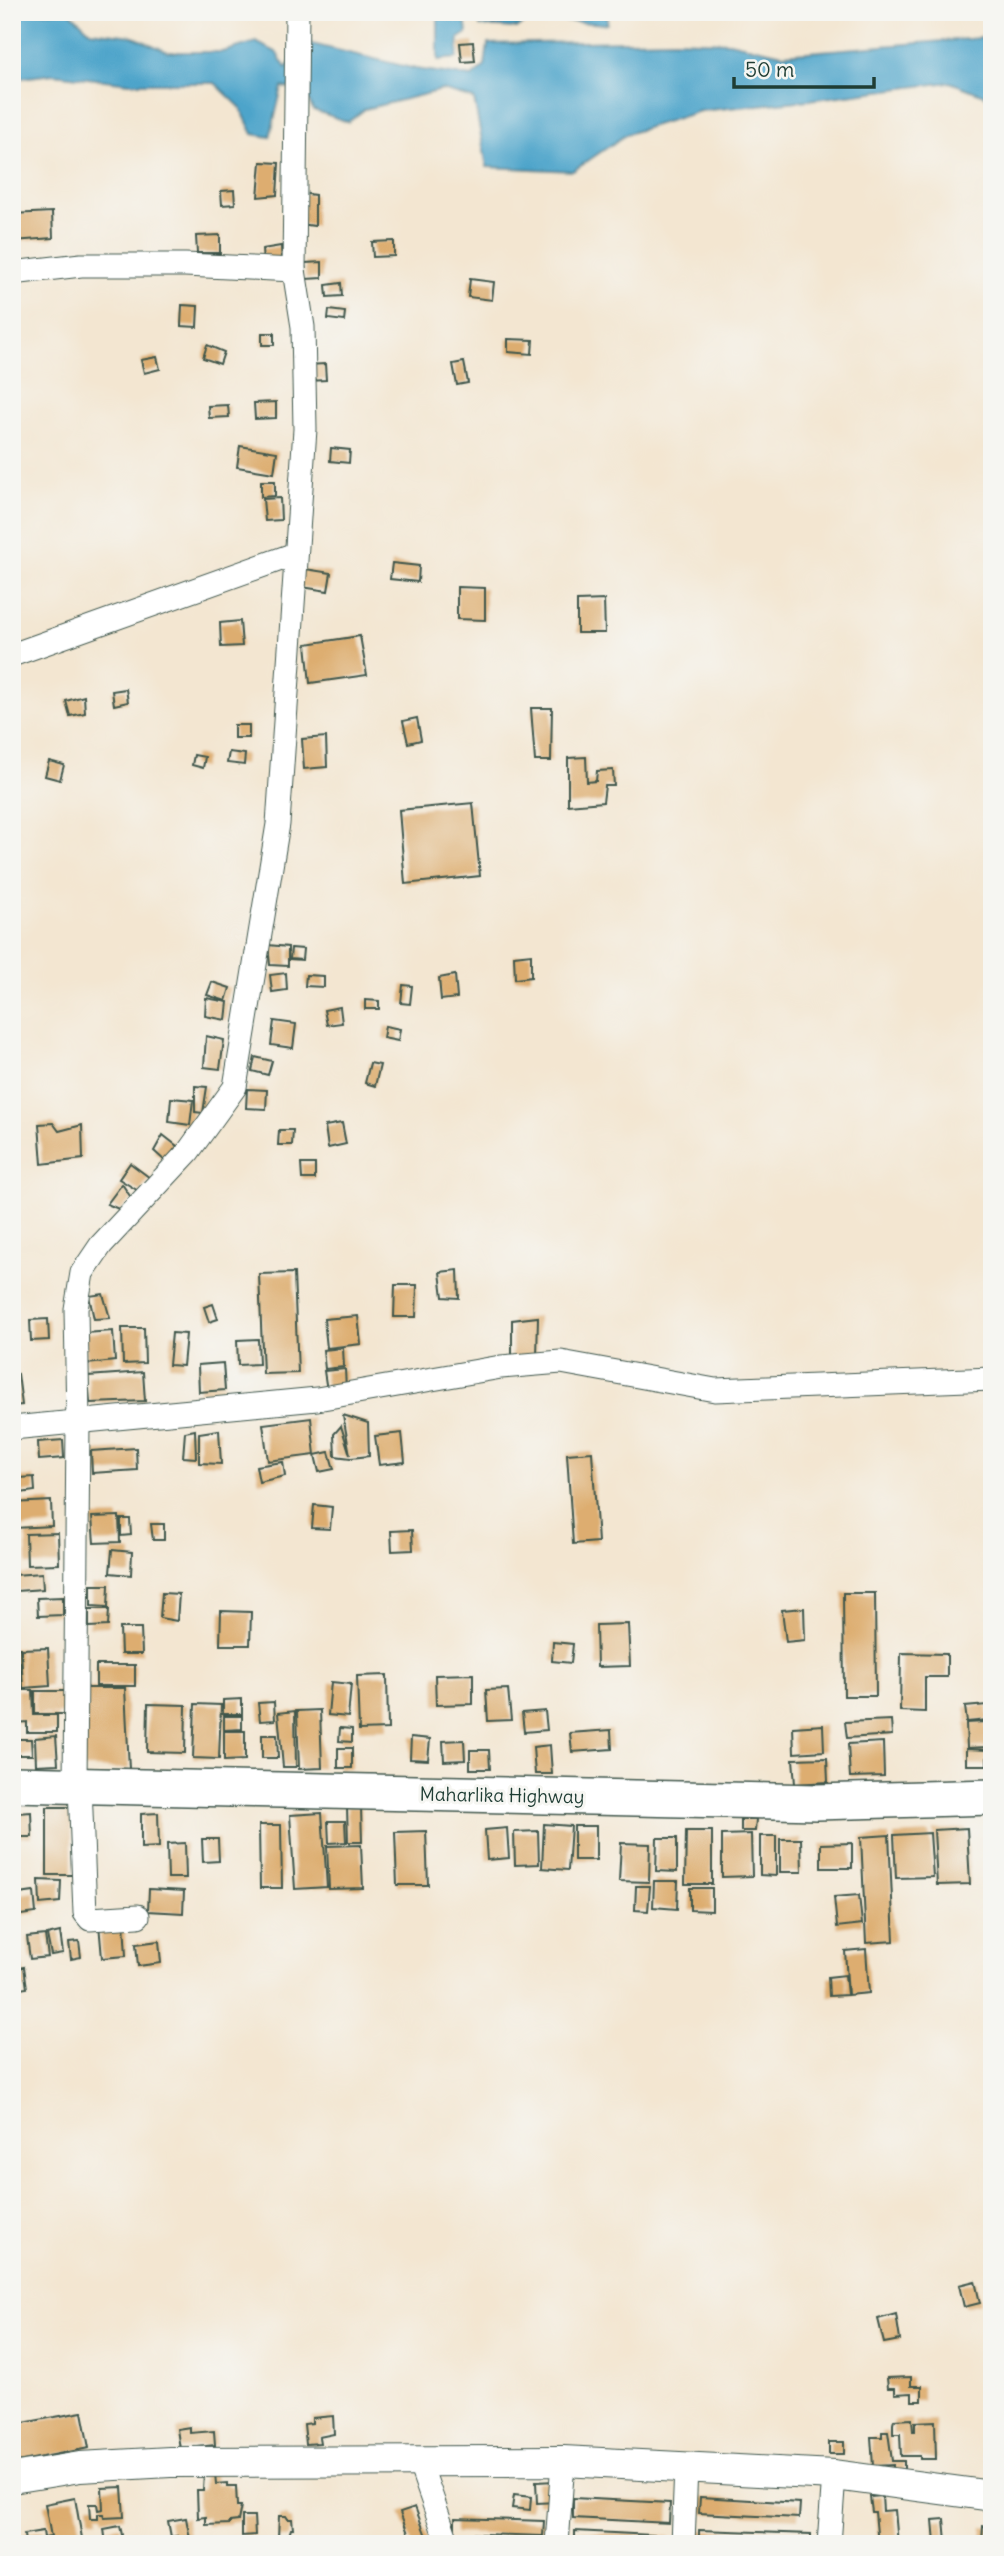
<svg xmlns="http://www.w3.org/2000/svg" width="1004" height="2556" font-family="Delius,sans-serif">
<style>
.water{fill:#4da4ca;stroke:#36707f;stroke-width:2}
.building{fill:#ddad6f}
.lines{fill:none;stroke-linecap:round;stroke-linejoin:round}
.minor-casing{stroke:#3f564c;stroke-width:25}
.major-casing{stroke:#3f564c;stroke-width:32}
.highway-casing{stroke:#3f564c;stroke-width:38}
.minor{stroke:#fff;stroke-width:23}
.major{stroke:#fff;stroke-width:30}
.highway{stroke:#fff;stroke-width:35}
.labels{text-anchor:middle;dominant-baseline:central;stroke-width:6;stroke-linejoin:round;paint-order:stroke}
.street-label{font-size:19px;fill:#1f3d34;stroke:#f6f6f2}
</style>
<rect width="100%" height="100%" fill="#f6f6f2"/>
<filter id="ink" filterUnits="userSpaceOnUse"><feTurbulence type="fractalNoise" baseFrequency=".0143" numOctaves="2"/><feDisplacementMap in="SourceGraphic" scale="14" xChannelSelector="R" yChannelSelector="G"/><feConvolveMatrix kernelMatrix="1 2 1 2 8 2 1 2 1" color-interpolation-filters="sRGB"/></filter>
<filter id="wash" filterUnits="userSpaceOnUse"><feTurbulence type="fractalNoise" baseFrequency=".00686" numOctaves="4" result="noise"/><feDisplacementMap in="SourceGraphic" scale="28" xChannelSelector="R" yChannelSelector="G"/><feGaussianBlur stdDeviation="1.57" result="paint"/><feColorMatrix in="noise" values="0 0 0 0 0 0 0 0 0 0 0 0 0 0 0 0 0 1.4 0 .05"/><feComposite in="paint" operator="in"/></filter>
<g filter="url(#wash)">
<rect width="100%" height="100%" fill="#f3e6d1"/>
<!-- water -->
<g class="water">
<path d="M12,12H70L90,31L132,36L168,52H223L256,42L276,52L286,68L308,43L416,69L472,77L485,66L488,44L673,40L729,42L783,54L992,37V98L950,82L808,100L700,111L627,134L573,171L487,167L474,99L442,90L365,109L348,122L313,110L304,90L282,87L270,137L253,134L240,107L215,83H130L53,74L12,79Z"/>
<path d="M438,12H464L467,33L459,38L457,58L438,60Z"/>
<path d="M479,12H608L607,24L531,19L517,28L480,26Z"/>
</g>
<g id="blocks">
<!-- building -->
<g class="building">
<path d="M473,42L475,61L462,62L460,43Z"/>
<path d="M261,162L279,163L277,195L258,197Z"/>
<path d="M234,190L235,204L222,205L221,191Z"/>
<path d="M299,193L315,195V226L300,224Z"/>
<path d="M52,212L53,238L13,241L12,214Z"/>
<path d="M220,235V253H197L196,236Z"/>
<path d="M394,241V256L373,257L372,242Z"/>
<path d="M281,246L282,265L263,263L262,249Z"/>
<path d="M322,262V278L306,279L305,263Z"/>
<path d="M470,279L494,282L492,300L468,297Z"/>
<path d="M341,283L342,296L327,297L326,285Z"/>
<path d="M182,305L198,306L197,327L181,326Z"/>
<path d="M329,310L345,312L344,321L328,319Z"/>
<rect x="262" y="333" width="12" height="12"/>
<path d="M508,339L533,340L532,354L508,352Z"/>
<path d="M207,345L224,352L220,364L203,358Z"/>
<path d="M157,357L160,369L144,373L141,360Z"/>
<path d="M464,362L468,383L457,385L453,364Z"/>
<path d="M325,364L326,380L309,381L308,365Z"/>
<path d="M276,402V418L255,419L254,403Z"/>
<path d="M228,405L229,417L209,418L208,406Z"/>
<path d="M240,446L277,452L274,473L237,467Z"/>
<path d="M331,448L350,450L349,463L330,461Z"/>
<path d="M261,481H275V496L261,497Z"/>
<path d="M280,498L281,520L265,521L263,499Z"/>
<path d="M392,563L419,566L418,582L390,579Z"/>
<path d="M299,568L331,573L328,591L295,586Z"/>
<path d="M457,587L485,588V620L457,619Z"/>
<path d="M604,600L605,633H577V601Z"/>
<path d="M240,621L242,646L221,647L220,623Z"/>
<path d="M360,636L367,675L310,683L306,644Z"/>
<path d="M126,689L128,702L114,705L112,691Z"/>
<path d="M84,696L85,713L70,716L66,701Z"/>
<path d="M531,708H552L551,761H535Z"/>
<path d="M417,718L421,740L408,743L403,721Z"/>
<rect x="234" y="725" width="15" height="13"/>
<path d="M326,737L327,767L304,769L302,739Z"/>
<path d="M229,752L245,754L244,765L227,763Z"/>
<path d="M194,755L205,757L203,768L192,765Z"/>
<path d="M586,757L587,782L596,781L597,771L613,770L614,786H605L603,802L568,805V758Z"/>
<path d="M49,761L64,765L60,780L45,776Z"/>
<path d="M473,803L480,876L405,884L399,810Z"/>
<path d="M268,945L288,947V966L270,965Z"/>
<path d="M291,948L303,949L302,960L290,959Z"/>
<path d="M531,954V977L515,979L514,956Z"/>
<path d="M286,973L287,990L272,992L270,975Z"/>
<path d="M306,975L324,976V987L305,986Z"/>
<path d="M455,975L457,998L441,1000L439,978Z"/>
<path d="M212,982L230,988L226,1001L207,995Z"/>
<path d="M403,985L412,986L410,1004L401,1003Z"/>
<path d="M206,998L228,1002L226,1020L205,1016Z"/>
<path d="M365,1000L379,1001V1009H365Z"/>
<path d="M340,1007L342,1023L327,1025L324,1010Z"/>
<path d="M274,1021L296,1024L293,1048L271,1045Z"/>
<path d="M385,1026L400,1029L398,1041L383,1038Z"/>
<path d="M206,1036L224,1040L220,1069L204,1067Z"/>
<path d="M255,1057L272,1061L268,1075L252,1071Z"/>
<path d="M370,1063L380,1065L375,1086L365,1083Z"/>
<path d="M195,1086L207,1087L203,1113L195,1112Z"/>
<path d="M247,1089L267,1090L266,1109L246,1108Z"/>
<path d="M171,1098L193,1100L190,1125L169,1122Z"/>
<path d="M53,1123L59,1131L82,1125L83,1159L42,1164L39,1124Z"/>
<path d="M342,1123L346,1144L328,1148L325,1126Z"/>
<path d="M279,1130H293L292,1145H278Z"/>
<path d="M163,1135L177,1146L166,1162L154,1151Z"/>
<path d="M130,1163L150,1178L140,1192L119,1179Z"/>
<path d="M301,1164H315V1179H302Z"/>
<path d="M122,1184L132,1199L121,1210L107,1204Z"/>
<path d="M458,1270L459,1298L443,1297L440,1272Z"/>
<path d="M294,1273L298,1373L263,1374L259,1274Z"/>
<path d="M395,1285H417L416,1317H394Z"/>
<path d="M103,1294L110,1318L94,1319L89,1296Z"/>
<path d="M213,1304L218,1319L209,1322L204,1307Z"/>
<path d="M358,1316L361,1344L327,1348L324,1319Z"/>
<path d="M538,1317L537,1357L512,1359V1320Z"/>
<path d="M48,1319L49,1340L31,1341L30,1320Z"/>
<path d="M122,1328H144L145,1363L123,1364Z"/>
<path d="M113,1331L115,1361L87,1364L85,1333Z"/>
<path d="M172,1333L186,1334L183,1366L169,1365Z"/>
<path d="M258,1339L259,1364L238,1365L237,1340Z"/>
<path d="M343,1348L344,1367L325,1369L323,1350Z"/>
<path d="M223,1363L225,1390L199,1392L198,1365Z"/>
<path d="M345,1369L346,1389L327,1391L324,1371Z"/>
<path d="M143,1372L145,1401L90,1403L88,1376Z"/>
<path d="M18,1374L22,1405L12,1406V1375Z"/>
<path d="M343,1415L368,1423L369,1456L351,1458L335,1456L334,1434L341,1426L350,1455Z"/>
<path d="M311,1418L315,1455L268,1461L263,1424Z"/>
<path d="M195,1430L196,1458L183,1457L185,1432Z"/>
<path d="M219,1430L221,1464L199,1463V1433Z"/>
<path d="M402,1433L405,1462L379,1465L375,1436Z"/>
<path d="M63,1440L64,1458L39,1460L38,1442Z"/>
<path d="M136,1448L137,1470L92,1473L91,1451Z"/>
<path d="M329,1452L334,1469L319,1472L315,1455Z"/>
<path d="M592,1452L598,1542L573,1544L567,1454Z"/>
<path d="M283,1462L285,1476L259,1482L256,1466Z"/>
<path d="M34,1477L35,1491L20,1493L19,1478Z"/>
<path d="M51,1501L52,1526L14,1528L12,1503Z"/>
<path d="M314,1505L332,1507L330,1529L312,1528Z"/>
<path d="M119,1516L120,1542L94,1543L92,1517Z"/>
<path d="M121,1519H130L131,1535L121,1536Z"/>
<path d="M151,1524H164V1540H153Z"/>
<path d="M412,1530L413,1550L392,1551L391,1531Z"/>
<path d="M58,1533L59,1564L27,1565L26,1534Z"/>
<path d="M112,1550L132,1552L131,1575L110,1573Z"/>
<path d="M42,1573L43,1589L16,1591L14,1575Z"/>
<path d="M91,1585H109L108,1607L91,1606Z"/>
<path d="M162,1593L179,1594L177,1621L160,1618Z"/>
<path d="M843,1593H875L876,1696H844Z"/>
<path d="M63,1597V1615L38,1616L37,1598Z"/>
<path d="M804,1608L805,1640L786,1642L782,1610Z"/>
<path d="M89,1609H109L108,1626L89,1627Z"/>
<path d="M221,1611L251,1612L250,1645H220Z"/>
<path d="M628,1624L630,1666L597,1667L596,1625Z"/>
<path d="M120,1628H141L142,1654H121Z"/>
<path d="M553,1642L573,1644L571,1663L552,1661Z"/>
<path d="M12,1648H20L21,1685H12Z"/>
<path d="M48,1648L50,1686L23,1688L21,1649Z"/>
<path d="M901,1653L947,1654V1677H925V1712L900,1711Z"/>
<rect x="96" y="1665" width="39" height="21"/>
<path d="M473,1674V1704L436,1705L435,1675Z"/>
<path d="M387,1675L388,1729L359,1730L357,1676Z"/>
<path d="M331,1682L351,1684L348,1717L328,1715Z"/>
<path d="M80,1688H125L129,1769L80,1768Z"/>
<path d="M508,1689L511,1720L488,1721L486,1690Z"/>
<path d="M17,1690H33L34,1715H57V1732H27V1722L17,1723Z"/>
<rect x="35" y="1691" width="30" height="23"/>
<path d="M242,1699V1714H223V1700Z"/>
<path d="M274,1702L275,1720L260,1721L258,1703Z"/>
<path d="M148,1704L186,1705L185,1753L147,1752Z"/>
<path d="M195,1704L221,1705L219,1759L193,1758Z"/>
<path d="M987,1705L988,1720L967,1722L965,1707Z"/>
<path d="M320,1710L322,1768L299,1769L297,1711Z"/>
<path d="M295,1711L296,1767H283L278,1713Z"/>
<path d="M545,1711L547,1730L524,1732L522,1713Z"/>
<path d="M224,1716H242V1729L224,1730Z"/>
<path d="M891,1720L892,1735L847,1738L845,1722Z"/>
<path d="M988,1721H992V1762H990Z"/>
<path d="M986,1722L988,1747L967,1748L966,1723Z"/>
<path d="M823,1725L824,1751L794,1753L793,1727Z"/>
<path d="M340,1728L352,1729V1742L339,1741Z"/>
<path d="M611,1730L612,1749L572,1752L570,1733Z"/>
<path d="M224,1731H245V1760L224,1761Z"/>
<path d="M262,1735H277L278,1758H262Z"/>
<path d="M56,1736L58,1764L36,1765L35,1738Z"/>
<path d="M411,1737L430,1739L428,1760L410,1759Z"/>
<path d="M18,1739H31L32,1755H18Z"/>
<path d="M464,1740L465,1760L444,1761L443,1741Z"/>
<path d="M883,1742L884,1776L850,1777L848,1744Z"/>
<path d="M550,1745L552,1774H535L533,1747Z"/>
<rect x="338" y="1748" width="14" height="20"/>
<path d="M966,1749L987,1750V1765H966Z"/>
<path d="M470,1750H489L490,1769H470Z"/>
<path d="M827,1758L828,1782L795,1784L793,1759Z"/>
<rect x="47" y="1807" width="25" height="68"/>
<path d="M347,1807H361L362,1842H348Z"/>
<path d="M31,1812L32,1837H18L17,1813Z"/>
<path d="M158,1813L159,1847L141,1848V1814Z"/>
<path d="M322,1813L327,1887L295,1889L290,1815Z"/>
<path d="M741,1819H756L755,1831H741Z"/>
<path d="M328,1821H345L346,1842L329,1843Z"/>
<path d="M544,1824L571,1826L568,1870L542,1868Z"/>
<path d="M259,1825H281L282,1888H260Z"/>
<rect x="574" y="1826" width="22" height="34"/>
<path d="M507,1828L509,1858L487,1860L485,1830Z"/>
<path d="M967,1828L970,1884L937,1885L934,1830Z"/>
<path d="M426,1831L428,1885H397L395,1832Z"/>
<path d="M538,1831L539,1864L515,1865L514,1832Z"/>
<path d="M686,1831H712V1884H685Z"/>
<path d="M930,1833L933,1877L896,1878L894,1835Z"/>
<path d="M751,1834L752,1876L722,1877V1835Z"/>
<path d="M889,1835L894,1941L866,1943L861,1837Z"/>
<path d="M760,1836H776V1876L760,1875Z"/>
<path d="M657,1838H677V1872L656,1871Z"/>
<path d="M202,1839H218L219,1861L203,1862Z"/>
<path d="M780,1839H801L802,1872H780Z"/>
<path d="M185,1843L186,1878H168L167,1844Z"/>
<path d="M621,1843L650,1844L649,1882L619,1881Z"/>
<path d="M852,1843V1868H821V1844Z"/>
<path d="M361,1845L363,1888L329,1889L327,1846Z"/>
<path d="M39,1880L61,1881L60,1902L40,1904Z"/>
<path d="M654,1881H678L677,1909L653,1907Z"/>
<path d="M636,1886H650L648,1911L635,1910Z"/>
<path d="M690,1888H712V1911L690,1910Z"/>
<path d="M149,1889L184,1891L183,1913L148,1911Z"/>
<path d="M34,1892L36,1913L13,1916L12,1895Z"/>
<path d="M859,1895L862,1924L837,1927L834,1897Z"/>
<path d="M124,1922L126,1956L102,1958L99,1924Z"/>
<path d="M60,1932L63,1953L51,1955L47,1935Z"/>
<path d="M45,1935L48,1957L30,1959L27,1937Z"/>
<path d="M79,1941L81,1957L71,1959L69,1942Z"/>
<path d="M159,1941L161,1963L138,1966L136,1944Z"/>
<path d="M866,1949L869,1993L848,1995L845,1951Z"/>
<path d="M24,1967L27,1988L12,1990V1969Z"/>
<path d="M845,1975L847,1995L829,1996L828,1977Z"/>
<path d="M975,2281L980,2303L964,2307L959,2285Z"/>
<path d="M896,2314L900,2340L884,2343L878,2319Z"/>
<path d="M911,2377V2386H922V2401H912V2393L895,2394V2388H888L887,2378Z"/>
<path d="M82,2412L89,2448L12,2463V2425Z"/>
<path d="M333,2416L334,2434L319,2437L320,2443L306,2444L304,2424L312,2423V2418Z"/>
<path d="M912,2419L913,2431H915V2422L935,2421L936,2459H920V2456H901L900,2434H893V2424L894,2420Z"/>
<path d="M190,2427V2433L214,2431L215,2445L180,2449L177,2429Z"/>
<path d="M882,2432H888L892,2461H904V2471H893V2465L873,2466L871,2437H882Z"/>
<rect x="829" y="2442" width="15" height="12"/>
<path d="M215,2473L216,2484L228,2483V2486H236L237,2506H241L238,2521L230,2522V2524L206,2525V2517L198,2518L197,2490H203L204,2474Z"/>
<path d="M555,2481L556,2502L537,2503L536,2482Z"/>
<path d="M122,2487L124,2517L104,2518L103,2514H98V2519H90L89,2504H97L98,2510L103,2509L102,2488Z"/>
<path d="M514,2495L531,2497L530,2510L512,2508Z"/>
<path d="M882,2496L883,2511L895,2510L898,2544H878L875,2512H872L870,2497Z"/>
<path d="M700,2497L800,2503L799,2518L699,2513Z"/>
<path d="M75,2498L83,2544H25L24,2534L43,2531L44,2538L51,2537L45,2504Z"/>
<path d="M573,2498L670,2503L669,2523L573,2518Z"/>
<path d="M415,2507L429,2544H412L400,2512Z"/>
<path d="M242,2516H254L255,2535L242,2536Z"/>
<path d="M279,2516H286L288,2519H292L293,2529H291L288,2538H278Z"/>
<path d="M186,2518L191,2544H178L177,2536L171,2537L168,2521Z"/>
<path d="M455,2518L544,2521L543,2536L455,2533Z"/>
<path d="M944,2519L946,2541L935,2542L933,2520Z"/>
<path d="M120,2526L124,2544H106L104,2529Z"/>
<path d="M983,2526L992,2527V2542H982Z"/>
<path d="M699,2530L811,2534V2544H699Z"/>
<path d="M575,2531L670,2536L669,2544H575Z"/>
</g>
</g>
</g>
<g filter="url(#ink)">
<use href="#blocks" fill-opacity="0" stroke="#3f564c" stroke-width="2"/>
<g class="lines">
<defs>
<g id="minor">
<path d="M12,273L81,265H185L294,270"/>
<path d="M12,655L295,554"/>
<path d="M12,1428L317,1399L501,1367L561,1362L715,1390L992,1379"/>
<path d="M75,1785L78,1421L76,1309L82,1273L101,1245L188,1152L235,1087L278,824L305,429L303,327L294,270L297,12"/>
<path d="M80,1786L85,1913L90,1919L138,1916"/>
<path d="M419,2461L448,2544"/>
<path d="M557,2544L563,2461"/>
<path d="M683,2544L686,2467"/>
<path d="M829,2544L834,2475"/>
</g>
<path id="major" d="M12,2478L80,2467L170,2462L563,2461L834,2475L992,2496"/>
<path id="highway" d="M12,1784L817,1802L992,1797"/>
</defs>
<!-- minor casing -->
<use href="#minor" class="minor-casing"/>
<!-- major casing -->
<use href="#major" class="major-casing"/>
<!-- highway casing -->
<use href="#highway" class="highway-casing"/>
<!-- minor -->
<use href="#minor" class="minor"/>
<!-- major -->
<use href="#major" class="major"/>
<!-- highway -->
<use href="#highway" class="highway"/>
</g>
</g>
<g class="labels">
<!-- street labels -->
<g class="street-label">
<text transform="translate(502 1795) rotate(1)">Maharlika Highway</text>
</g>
</g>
<!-- margin -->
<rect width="1004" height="2556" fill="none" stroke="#f6f6f2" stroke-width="42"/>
<!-- scale -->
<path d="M734 77v10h140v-10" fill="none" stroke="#1f3d34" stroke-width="3.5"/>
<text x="745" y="77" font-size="21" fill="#1f3d34" stroke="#f6f6f2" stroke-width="5" paint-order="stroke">50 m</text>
</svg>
